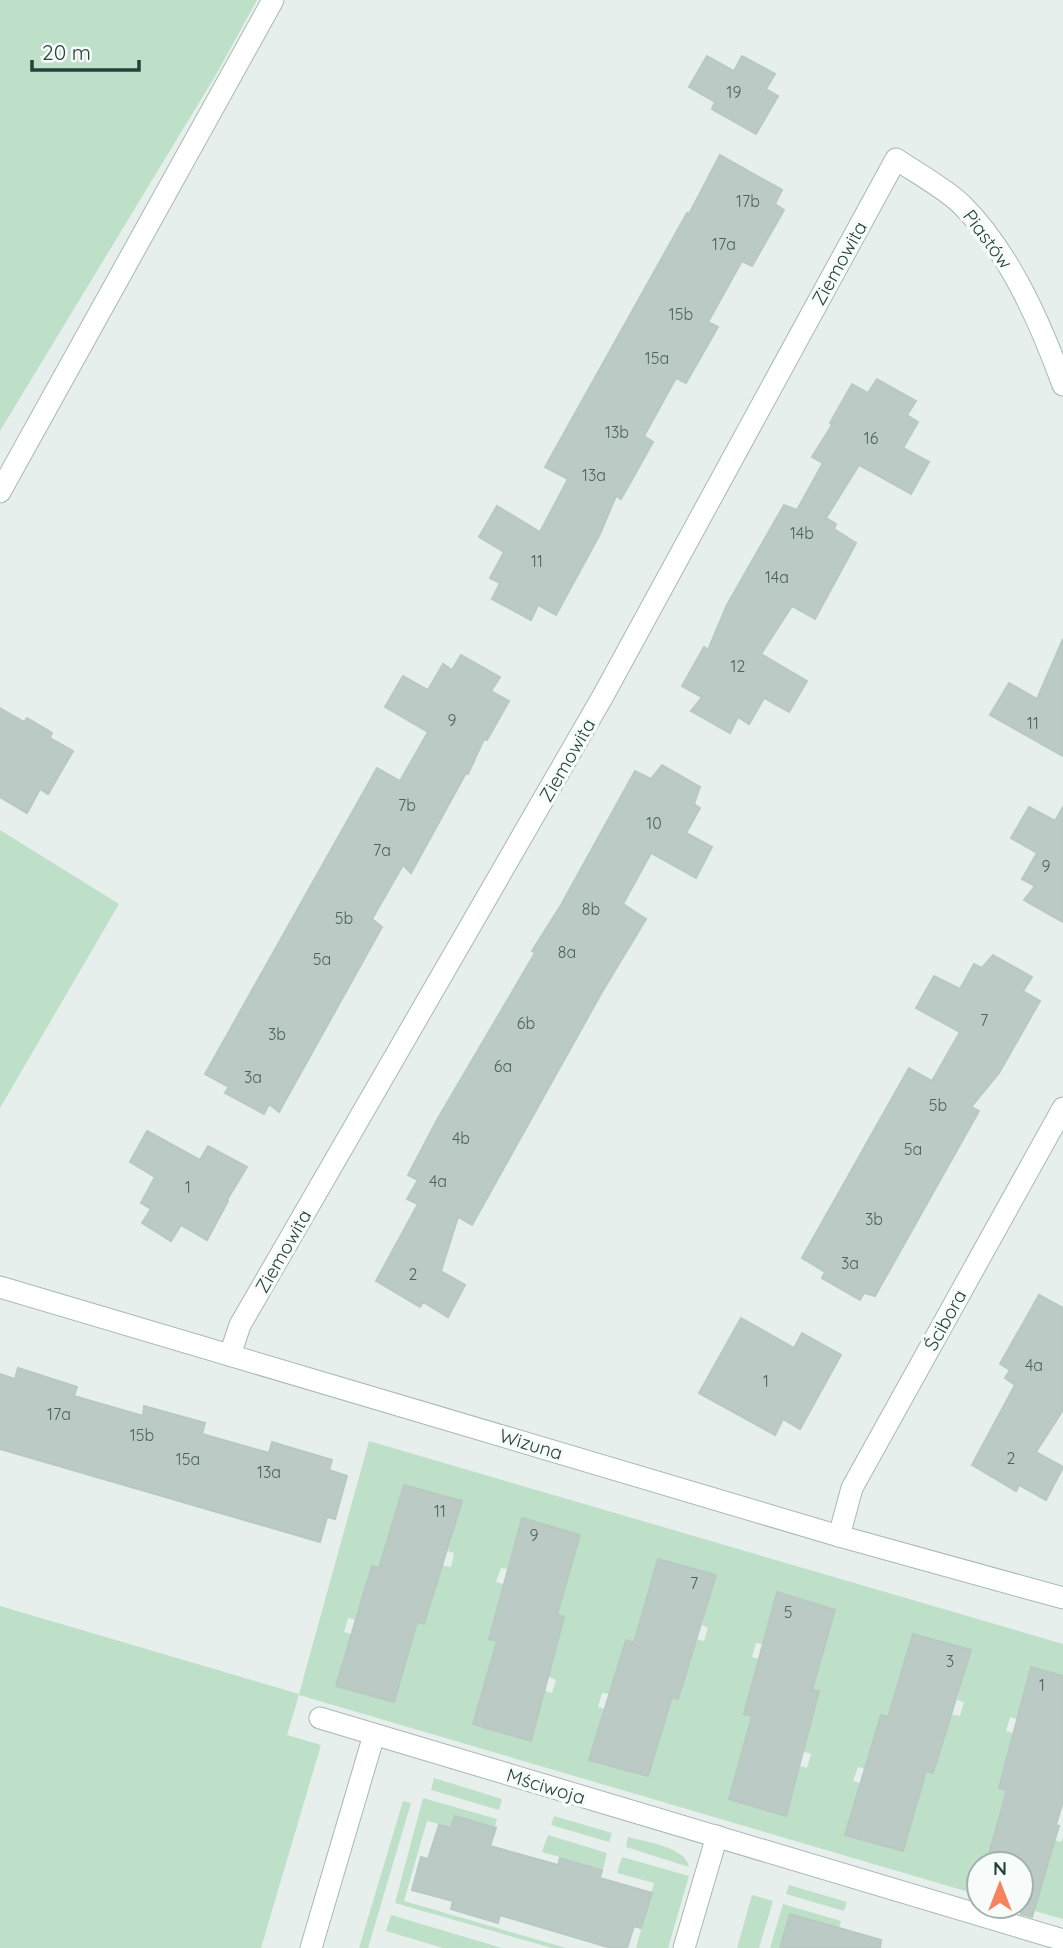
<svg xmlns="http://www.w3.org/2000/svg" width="1063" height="1948" font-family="Quicksand,sans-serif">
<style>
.green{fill:#bfe0c8;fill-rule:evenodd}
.building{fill:#bbcac4;stroke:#b8c9c2;stroke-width:2}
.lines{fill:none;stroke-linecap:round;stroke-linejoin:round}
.minor-casing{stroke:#a8b8b2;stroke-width:23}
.minor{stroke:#fff;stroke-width:21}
.labels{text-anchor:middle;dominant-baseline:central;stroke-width:7;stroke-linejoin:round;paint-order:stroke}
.number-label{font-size:16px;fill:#4a645c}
.street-label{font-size:19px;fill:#24423a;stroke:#f7fbf9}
</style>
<rect width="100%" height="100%" fill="#e6efeb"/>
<!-- green -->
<g class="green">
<path d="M0,0H257L217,73L0,431Z"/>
<path d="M0,830L119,904L0,1108Z"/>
<path d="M369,1441L1063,1644V1676L1031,1667L1017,1719L1010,1717L1006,1731L1013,1733L999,1787L1031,1796L994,1834L986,1864H979V1895L299,1695L287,1735L321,1745L261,1948H0V1606L299,1694ZM461,1501L448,1551L454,1553L451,1567L441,1565L424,1624L393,1615L382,1656L406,1662L394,1702L336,1686L351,1634L344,1632L348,1618L356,1620L372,1566L404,1575ZM522,1518L580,1535L569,1574L533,1608L564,1617L547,1676L556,1680L552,1693L545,1691L531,1741L473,1724L484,1685L522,1647L489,1639L504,1584L496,1582L501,1568L507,1569ZM658,1560L715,1575L702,1625L708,1628L704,1641L695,1639L635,1730L660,1737L648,1776L589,1760L605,1709L598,1707L602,1693L610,1694L626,1641L658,1650L670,1606L647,1599ZM777,1593L835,1610L824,1649L800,1643L789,1683L819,1692L802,1751L811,1754L807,1768L800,1766L786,1816L729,1799L740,1760L764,1766L777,1722L759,1659L752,1657L756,1643L763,1644ZM913,1634L970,1650L957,1700L964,1702L960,1716L950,1714L933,1773L902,1764L891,1804L915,1811L903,1851L845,1835L860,1783L853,1781L858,1767L865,1769L881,1715L913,1724L902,1673Z"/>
<path d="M434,1778L502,1799L499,1810L431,1790Z"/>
<path d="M423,1798L497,1819L492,1838L427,1821L404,1901L566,1948H552L395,1903Z"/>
<path d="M403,1801L411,1803L368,1948H359Z"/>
<path d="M554,1816L612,1833L609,1842L551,1825Z"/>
<path d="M548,1835L607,1853L603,1869L542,1852Z"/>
<path d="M628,1837C646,1842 686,1847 689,1867L626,1847Z"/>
<path d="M1063,1837V1919L1017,1906H1021L1040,1890L1055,1840L1061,1842Z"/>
<path d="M622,1857L689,1876L668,1948H636L654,1883L617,1873Z"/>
<path d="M789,1885L847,1902L844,1911L786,1894Z"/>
<path d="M752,1895L773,1901L759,1948H737Z"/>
<path d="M783,1904L841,1921L839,1928L790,1914L780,1948H770Z"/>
<path d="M391,1915L502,1948H443L386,1931Z"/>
</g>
<!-- building -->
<g class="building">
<path d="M707,56L734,71L742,56L775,74L766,89L778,96L756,134L712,109L715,102L689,87Z"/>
<path d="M720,155L782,190L775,204L784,210L752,266L742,261L708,322L718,327L686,383L676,378L644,436L653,442L621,499L616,496L600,534L556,615L538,605L531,620L492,599L500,583L490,578L504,552L479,537L497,506L540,532L568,479L545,467L687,213L689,214Z"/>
<path d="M877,379L916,401L907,415L918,422L903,448L929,462L911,494L859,465L826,518L836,524L834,529L856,543L815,619L792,606L761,654L807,681L789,712L764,698L749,724L738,717L730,733L691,711L702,697L682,686L704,647L708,650L727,605L784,505L797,510L823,463L812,457L832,425L830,423L852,384L868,393Z"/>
<path d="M1063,639V756L990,715L1009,683L1037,699Z"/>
<path d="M461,655L500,677L491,691L509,701L487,740L484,739L468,774L466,773L411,873L403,865L372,919L382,927L279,1112L269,1104L264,1114L225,1093L229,1087L205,1074L377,768L400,781L428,732L385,707L403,676L428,690L443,664L452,670Z"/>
<path d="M0,708L24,722L27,718L52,733L50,738L73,751L48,794L40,789L27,813L0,797Z"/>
<path d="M662,765L700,787L694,804L700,808L686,833L712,847L696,878L651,853L623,904L646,919L602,992L472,1225L458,1217L441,1271L465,1285L448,1317L423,1302L420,1307L376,1281L418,1204L407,1199L418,1180L408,1175L437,1120L535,953L532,951L561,905L635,771L651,779Z"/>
<path d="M1029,807L1055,821L1063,807V922L1024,900L1035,886L1022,879L1037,853L1011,838Z"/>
<path d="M993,955L1032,977L1023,991L1040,1001L999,1073L971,1107L979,1111L875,1296L864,1293L860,1300L822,1278L825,1272L802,1258L909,1068L932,1081L960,1032L916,1008L934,976L960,989L974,964L982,968Z"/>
<path d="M147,1131L200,1160L208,1146L247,1167L227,1200L228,1201L207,1240L181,1225L171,1241L142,1223L151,1209L141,1203L155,1177L130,1162Z"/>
<path d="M1039,1295L1063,1308V1410L1036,1452L1063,1467L1046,1500L1019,1485L1016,1491L972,1465L1015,1385L1005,1378L1010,1370L1000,1364Z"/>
<path d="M741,1318L794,1348L802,1333L841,1355L800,1429L783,1419L775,1435L699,1393Z"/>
<path d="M18,1368L77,1387L74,1396L143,1416L144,1406L205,1423L202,1434L269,1453L272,1442L332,1460L329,1470L347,1476L335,1519L327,1517L320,1542L0,1449V1374L15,1379Z"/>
<path d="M404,1485L462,1501L424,1624L417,1622L394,1702L336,1686L372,1566L379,1568Z"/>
<path d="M522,1518L580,1535L557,1615L564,1617L531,1741L473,1724L497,1641L489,1639Z"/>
<path d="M658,1559L716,1575L678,1699L672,1697L648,1776L589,1760L626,1640L634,1643Z"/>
<path d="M777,1592L835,1610L812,1690L819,1691L786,1816L729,1799L752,1716L744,1714Z"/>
<path d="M913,1634L971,1650L933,1773L926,1771L903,1851L845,1835L881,1715L888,1717Z"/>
<path d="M1031,1667L1063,1676V1801L1056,1825L1059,1826L1032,1917L1021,1914V1864H986L1007,1790L999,1788Z"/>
<path d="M455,1816L496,1828L490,1846L558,1865L560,1858L602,1870L600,1878L652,1893L641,1928L634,1926L627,1948H611L500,1915L498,1923L451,1909L453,1901L412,1890L421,1857L428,1859L439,1825L451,1828Z"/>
<path d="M790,1914L881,1940L880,1948H780Z"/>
</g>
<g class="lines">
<defs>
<g id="minor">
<path d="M0,492L273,0"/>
<path d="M0,1287L839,1536L1063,1598"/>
<path d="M230,1355L240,1325L603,696L896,159C915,172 946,189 962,205C1010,253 1040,322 1063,385"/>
<path d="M839,1536L852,1488L1063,1108"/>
<path d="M320,1718L1063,1940"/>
<path d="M311,1948L374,1735"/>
<path d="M684,1948L717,1836"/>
</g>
</defs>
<!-- minor casing -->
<use href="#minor" class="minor-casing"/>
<!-- minor -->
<use href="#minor" class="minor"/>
</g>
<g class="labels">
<!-- number labels -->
<g class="number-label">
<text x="734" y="92">19</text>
<text x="748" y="201">17b</text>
<text x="724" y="244">17a</text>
<text x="681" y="314">15b</text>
<text x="657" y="358">15a</text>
<text x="617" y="432">13b</text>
<text x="871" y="438">16</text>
<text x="594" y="475">13a</text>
<text x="802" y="533">14b</text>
<text x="537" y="561">11</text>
<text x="777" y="577">14a</text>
<text x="738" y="666">12</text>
<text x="452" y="720">9</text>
<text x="1033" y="723">11</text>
<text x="407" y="805">7b</text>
<text x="654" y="823">10</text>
<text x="382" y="850">7a</text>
<text x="1046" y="866">9</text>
<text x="591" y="909">8b</text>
<text x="344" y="918">5b</text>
<text x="567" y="952">8a</text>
<text x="322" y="959">5a</text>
<text x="984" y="1020">7</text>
<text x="526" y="1023">6b</text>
<text x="277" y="1034">3b</text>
<text x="503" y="1066">6a</text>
<text x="253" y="1077">3a</text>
<text x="938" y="1105">5b</text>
<text x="461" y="1138">4b</text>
<text x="913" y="1149">5a</text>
<text x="438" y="1181">4a</text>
<text x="188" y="1187">1</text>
<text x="874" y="1219">3b</text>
<text x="850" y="1263">3a</text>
<text x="413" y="1274">2</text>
<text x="1034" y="1365">4a</text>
<text x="766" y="1381">1</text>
<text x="59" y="1414">17a</text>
<text x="142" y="1435">15b</text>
<text x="1011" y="1458">2</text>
<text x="188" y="1459">15a</text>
<text x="269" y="1472">13a</text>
<text x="440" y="1511">11</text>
<text x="534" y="1535">9</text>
<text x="694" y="1583">7</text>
<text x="788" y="1612">5</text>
<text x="950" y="1661">3</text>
<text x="1042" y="1685">1</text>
</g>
<!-- street labels -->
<g class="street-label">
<text transform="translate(988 239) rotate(53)">Piastów</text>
<text transform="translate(839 263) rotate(-61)">Ziemowita</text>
<text transform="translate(567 760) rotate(-60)">Ziemowita</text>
<text transform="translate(283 1251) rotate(-60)">Ziemowita</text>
<text transform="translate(945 1320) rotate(-61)">Ścibora</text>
<text transform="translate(531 1444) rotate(17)">Wizuna</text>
<text transform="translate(546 1786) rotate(17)">Mściwoja</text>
</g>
</g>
<!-- north arrow -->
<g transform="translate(1000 1885)"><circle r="33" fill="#f7fbf9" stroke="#a3b1ad" stroke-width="2"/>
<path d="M0-5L12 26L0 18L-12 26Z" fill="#f4845f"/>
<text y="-10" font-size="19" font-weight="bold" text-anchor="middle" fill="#24423a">N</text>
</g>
<!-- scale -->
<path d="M32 60v10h107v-10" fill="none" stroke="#24423a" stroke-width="3.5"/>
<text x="42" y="60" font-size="21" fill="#24423a" stroke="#f7fbf9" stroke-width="5" paint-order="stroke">20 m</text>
</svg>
